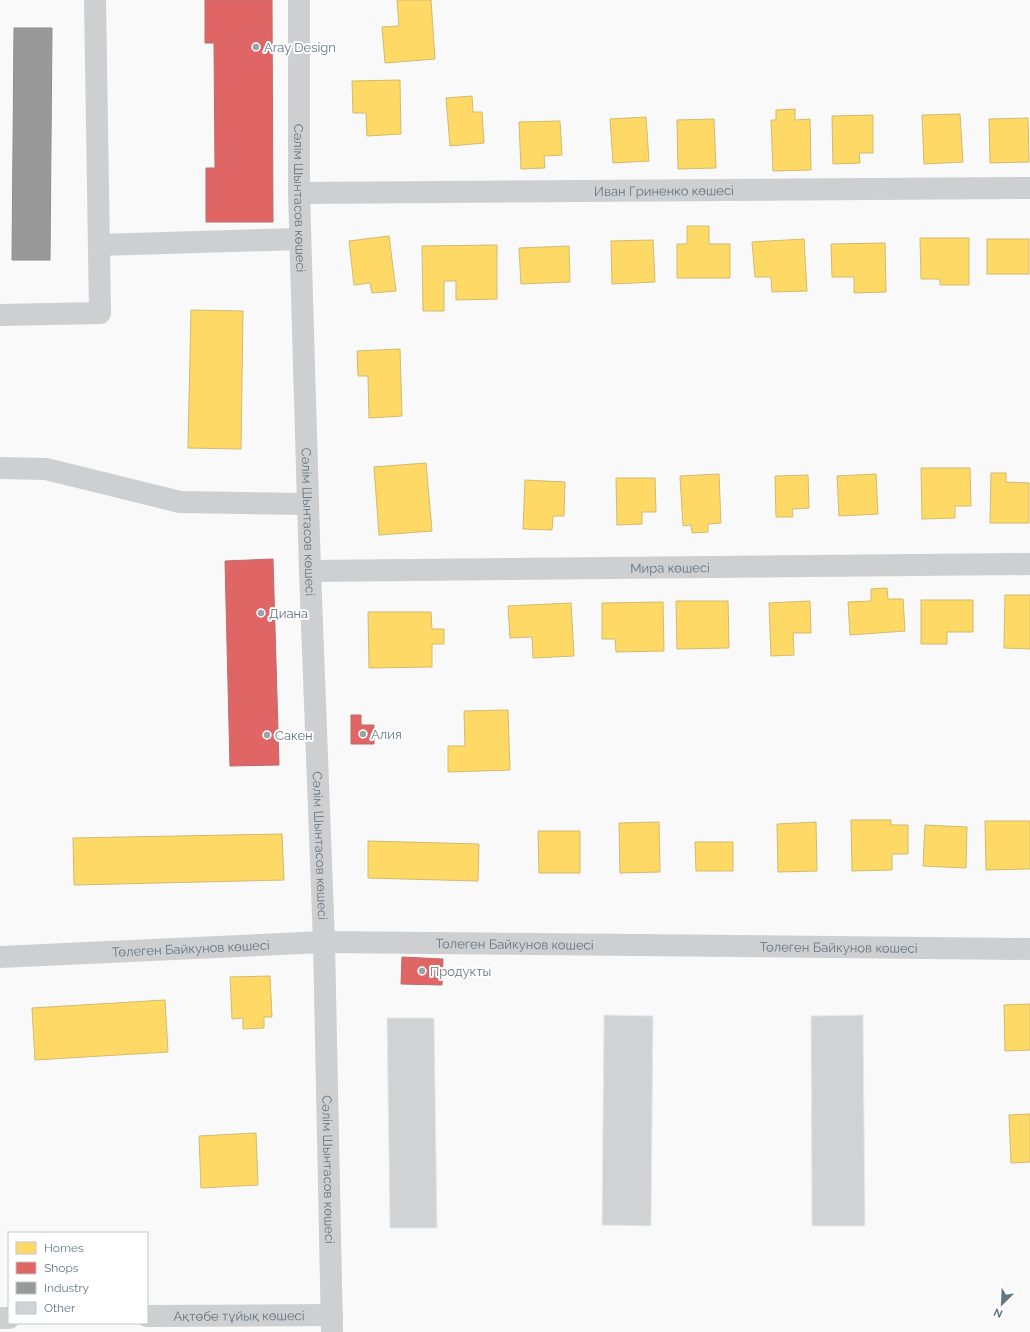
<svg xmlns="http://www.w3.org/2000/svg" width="1030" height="1332" font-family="Raleway,sans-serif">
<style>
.homes{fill:#ffd966;stroke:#d1bb6f}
.shops{fill:#e06666;stroke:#bb6b6f}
.industry{fill:#999;stroke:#898e92}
.building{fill:#d0d2d3;stroke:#e8e8e8}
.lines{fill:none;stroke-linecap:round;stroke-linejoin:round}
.minor{stroke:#cecfd0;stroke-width:22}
.poi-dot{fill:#99a4ac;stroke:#fff;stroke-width:1.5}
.labels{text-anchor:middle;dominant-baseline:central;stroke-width:4;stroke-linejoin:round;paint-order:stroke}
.poi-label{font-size:13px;fill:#657683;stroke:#fff;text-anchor:start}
.street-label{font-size:13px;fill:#657683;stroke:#fff}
</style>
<rect width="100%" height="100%" fill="#f9f9f9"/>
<!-- homes -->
<g class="homes">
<path d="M397,0H431L435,59L385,63L382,27L399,26Z"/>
<path d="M400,80L401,134L367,136L366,113H353L352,81Z"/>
<path d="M472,96L473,112H482L484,143L450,146L446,98Z"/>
<path d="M795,109V120L810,119L811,170L773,171L771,120H776V110Z"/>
<path d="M960,114L963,162L924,164L922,115Z"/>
<path d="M873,115V153H859L860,163L833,164L832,116Z"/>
<path d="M646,117L649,161L613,163L610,119Z"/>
<path d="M1028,118L1029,162L990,163L989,119Z"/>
<path d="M714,119L716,168L678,169L677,120Z"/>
<path d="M560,121L562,155L544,156L545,168L521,169L519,122Z"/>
<path d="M687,226H709V244H730V278H677V244H687Z"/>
<path d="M389,236L396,291L372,293L370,283L354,285L349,241Z"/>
<path d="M920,238H969V285H940V279H921Z"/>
<path d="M804,239L807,291L772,292L771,277H755L752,242Z"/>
<rect x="987" y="239" width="42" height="35"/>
<path d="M653,240L655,282L612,284L611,241Z"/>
<path d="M885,243L886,292L854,293V277H832L831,244Z"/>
<path d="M497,245V299L456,300V281H444V311H423L422,246Z"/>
<path d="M569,246L570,282L521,284L519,248Z"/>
<path d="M191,310L243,311L241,449L188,448Z"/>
<path d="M400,349L402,416L369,418L368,376H358L357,351Z"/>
<path d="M426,463L432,531L379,535L374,467Z"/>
<path d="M921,468H970L971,506H955V518L922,519Z"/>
<path d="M991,473H1006V482L1029,483V523H990Z"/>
<path d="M719,474L721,523L708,524V532L692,533L691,525L683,526L680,476Z"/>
<path d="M876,474L878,514L839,516L837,476Z"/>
<path d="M808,475L809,508L792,509L793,517H776L775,476Z"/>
<path d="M616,478H655L656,512H642V524L617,525Z"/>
<path d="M525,480L565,482L564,516H553L552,530L523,529Z"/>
<path d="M887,588L888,599H903L905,631L850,635L848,602L871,601V589Z"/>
<path d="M1005,595H1030V649L1004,648Z"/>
<path d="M921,600H973V632H947V644H921Z"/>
<path d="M676,601H728L729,648L677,649Z"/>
<path d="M810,601L811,633H793L794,655L771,656L769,603Z"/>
<path d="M663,602L664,651L616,652L615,639H602V603Z"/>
<path d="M571,603L574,656L533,658L532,637L510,638L508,606Z"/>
<path d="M368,612H431L432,629H444V644H432V667L369,668Z"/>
<path d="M508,710L510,770L448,772V746H465L464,711Z"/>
<path d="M851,820H891V825H908V854H892V870L852,871Z"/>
<path d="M985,821H1030V869L986,870Z"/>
<path d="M659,822L660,872L620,873L619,823Z"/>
<path d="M816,822L817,871L778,872L777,824Z"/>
<path d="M925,825L967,827L966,868L923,866Z"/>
<path d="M538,831H580V873H539Z"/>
<path d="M282,834L284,880L74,885L73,838Z"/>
<path d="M368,841L479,844L478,881L368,878Z"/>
<path d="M695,842H733V871H696Z"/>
<path d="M270,976L272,1017H264V1028L243,1029V1018L232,1019L230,977Z"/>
<path d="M165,1000L168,1052L35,1060L32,1008Z"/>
<path d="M1030,1004V1050L1005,1051L1004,1005Z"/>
<path d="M1030,1114V1162L1011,1163L1009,1115Z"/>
<path d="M256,1133L258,1185L201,1188L199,1136Z"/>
</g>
<!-- shops -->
<g class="shops">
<path d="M205,0H272L273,222H206V168H215L214,43H205Z"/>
<path d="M273,559L279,765L230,766L225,561Z"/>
<path d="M351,715H361V725H374V744H351Z"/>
<path d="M402,957L443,959L442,985L401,984Z"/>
</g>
<!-- industry -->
<path class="industry" d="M14,28H52L50,260H12Z"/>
<!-- building -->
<g class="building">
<path d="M604,1015L653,1016L651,1226L602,1225Z"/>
<path d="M863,1015L865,1226H812L811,1016Z"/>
<path d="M387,1018H434L437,1228H390Z"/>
</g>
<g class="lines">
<!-- minor -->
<g class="minor">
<path id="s1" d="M299,0V193L310,571L324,942L332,1332"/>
<path id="s2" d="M299,193L1030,188"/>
<path d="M99,245L300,239"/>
<path d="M0,315L100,313L95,0"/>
<path d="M0,468L46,469L180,502L308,504"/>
<path id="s3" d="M310,571L1030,564"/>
<path id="s4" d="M0,957L324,942L1030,949"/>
<path id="s5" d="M147,1316L332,1315"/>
<path d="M0,1318H9"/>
</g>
</g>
<!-- markers -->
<g class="poi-dot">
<circle cx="256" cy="47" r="4"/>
<circle cx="261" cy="613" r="4"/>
<circle cx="363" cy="734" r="4"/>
<circle cx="267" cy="735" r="4"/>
<circle cx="422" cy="971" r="4"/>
</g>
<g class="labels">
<!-- poi labels -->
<g class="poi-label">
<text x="264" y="47">Aray Design</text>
<text x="269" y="613">Диана</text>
<text x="371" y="734">Алия</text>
<text x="275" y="735">Сакен</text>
<text x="430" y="971">Продукты</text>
</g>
<!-- street labels -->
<g class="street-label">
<text stroke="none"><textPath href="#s2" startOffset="365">Иван Гриненко көшесі</textPath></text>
<text stroke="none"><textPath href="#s1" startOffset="198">Сәлім Шынтасов көшесі</textPath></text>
<text stroke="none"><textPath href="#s1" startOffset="522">Сәлім Шынтасов көшесі</textPath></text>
<text stroke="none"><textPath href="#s3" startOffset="360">Мира көшесі</textPath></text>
<text stroke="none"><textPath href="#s1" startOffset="846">Сәлім Шынтасов көшесі</textPath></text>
<text stroke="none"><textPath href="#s4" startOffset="515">Төлеген Байкунов көшесі</textPath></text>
<text stroke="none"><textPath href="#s4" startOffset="839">Төлеген Байкунов көшесі</textPath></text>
<text stroke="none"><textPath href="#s4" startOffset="191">Төлеген Байкунов көшесі</textPath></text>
<text stroke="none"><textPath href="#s1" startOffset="1170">Сәлім Шынтасов көшесі</textPath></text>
<text stroke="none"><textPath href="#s5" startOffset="92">Ақтөбе тұйық көшесі</textPath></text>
</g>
</g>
<!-- legend -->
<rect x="8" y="1232" width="140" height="92" fill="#ffffff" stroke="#c1c8cd"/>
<rect x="16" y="1242" width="20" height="12" fill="#ffd966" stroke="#c1c8cd"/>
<text x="44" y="1252" font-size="12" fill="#657683">Homes</text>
<rect x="16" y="1262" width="20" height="12" fill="#e06666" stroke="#c1c8cd"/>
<text x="44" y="1272" font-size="12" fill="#657683">Shops</text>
<rect x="16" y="1282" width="20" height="12" fill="#999999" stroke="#c1c8cd"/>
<text x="44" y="1292" font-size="12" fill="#657683">Industry</text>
<rect x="16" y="1302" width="20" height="12" fill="#d0d2d3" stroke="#c1c8cd"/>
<text x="44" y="1312" font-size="12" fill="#657683">Other</text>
<!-- north arrow -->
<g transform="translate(1002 1304) rotate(204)" stroke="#ffffff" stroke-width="3" paint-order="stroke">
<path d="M0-3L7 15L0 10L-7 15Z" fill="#657683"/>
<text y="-6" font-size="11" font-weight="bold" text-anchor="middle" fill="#657683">N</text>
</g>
</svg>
